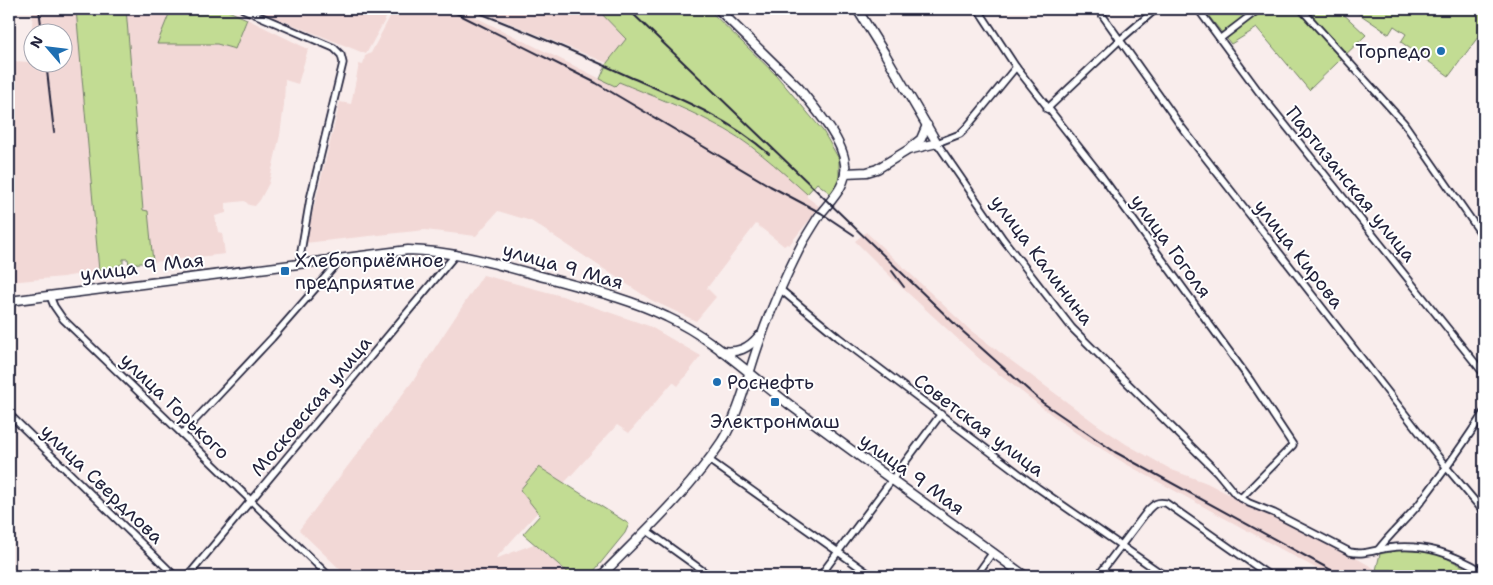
<svg xmlns="http://www.w3.org/2000/svg" width="1493" height="585" font-family="'Shantell Sans',sans-serif">
<style>
.built{fill:#f2d8d6;fill-rule:evenodd}
.green{fill:#c2dc93;stroke:#727f67}
.lines{fill:none;stroke-linecap:round;stroke-linejoin:round}
.street-casing{stroke:#22223b;stroke-width:9}
.secondary-casing{stroke:#22223b;stroke-width:11}
.street{stroke:#fff;stroke-width:5.5}
.secondary{stroke:#fff;stroke-width:8}
.rail{stroke:#22223b;stroke-width:2}
.poi-dot{fill:#1f6fb2;stroke:#fff;stroke-width:2}
.labels{text-anchor:middle;dominant-baseline:central;stroke-width:4;stroke-linejoin:round;paint-order:stroke}
.poi-label{font-size:19px;fill:#22223b;stroke:#fff;text-anchor:start}
.street-label{font-size:19px;fill:#22223b;stroke:#fff}
</style>
<rect width="100%" height="100%" fill="#f9edec"/>
<filter id="ink" filterUnits="userSpaceOnUse"><feTurbulence type="fractalNoise" baseFrequency=".02" numOctaves="2"/><feDisplacementMap in="SourceGraphic" scale="10" xChannelSelector="R" yChannelSelector="G"/><feConvolveMatrix kernelMatrix="1 2 1 2 8 2 1 2 1" color-interpolation-filters="sRGB"/></filter>
<g filter="url(#ink)">
<!-- built -->
<g class="built">
<path d="M33,9H76L99,271L63,277L9,282V61L30,62ZM32,32H62V62H32Z"/>
<path d="M126,9H171L158,44H217L235,49L247,19L308,49L298,84L285,80L284,105L280,135L269,183L260,200L255,206L249,205L245,201L226,203V213L215,216L218,232L222,233L225,254L153,262L148,211H143Z"/>
<path d="M254,9H391L366,54Z"/>
<path d="M394,9H401L411,13L413,9H459L615,86L618,81L714,123L746,143L784,172L807,194V197L820,207L789,245L787,244L784,246L756,224L707,288L716,297L696,321L651,300L531,221L498,211L476,236L425,230L305,243L340,102L351,104L359,64L363,65L365,56L371,53Z"/>
<path d="M475,9H597L626,39L607,63Z"/>
<path d="M866,232L970,330L1095,423L1126,444L1172,470L1207,483L1230,495L1334,545L1387,576H1330L1126,464L1076,433L985,364L897,283L855,241Z"/>
<path d="M483,275L562,296L649,326L701,356L678,386L673,382L629,433L617,425L495,559L534,544L572,576H347L299,530L415,378Z"/>
</g>
<!-- green -->
<g class="green">
<path d="M76,9H126L143,210L148,211L153,262L129,264L128,259H123V264L99,271Z"/>
<path d="M171,9H224L247,19L235,49L217,44H157Z"/>
<path d="M597,9H708L776,75L823,131L839,159V182L831,194L817,183L807,194C778,168 748,140 713,123C683,107 650,95 619,82L615,86L600,79L607,63L626,39Z"/>
<path d="M1203,9H1338L1366,35L1309,90L1257,28L1231,44Z"/>
<path d="M1352,9H1484V29L1449,76L1401,42L1406,34L1394,26L1389,34Z"/>
<path d="M539,467L629,524L625,533L590,576H572L523,534L540,515L520,490Z"/>
<path d="M1401,550L1425,552L1440,555L1482,576H1401L1400,573L1392,570H1376L1380,554Z"/>
</g>
<g class="lines">
<defs>
<g id="street">
<path d="M243,9L334,48L341,55L343,63L310,199L299,263"/>
<path d="M978,9L1016,67L1100,174L1250,380L1293,445L1241,498"/>
<path d="M1098,9L1183,129L1447,468L1484,512"/>
<path d="M1198,9L1259,92L1484,374"/>
<path d="M1301,9L1404,123L1484,238"/>
<path d="M1221,38L1259,9"/>
<path d="M1016,67L966,128L960,134L937,143L1003,239L1072,328L1217,472L1235,494L1249,503L1274,513L1350,552C1364,555 1374,550 1388,548C1424,543 1454,554 1484,572"/>
<path d="M1047,109L1121,39L1156,9"/>
<path d="M781,290L838,337L1038,488L1165,576"/>
<path d="M50,296L54,306L63,319L329,576"/>
<path d="M9,414L175,576"/>
<path d="M182,434L272,338L342,258"/>
<path d="M709,460L872,576"/>
<path d="M646,530L710,576"/>
<path d="M1378,550C1390,534 1406,520 1419,504C1442,474 1464,444 1484,412"/>
<path d="M188,576L456,254"/>
<path d="M820,576L941,414"/>
<path d="M976,576L993,552"/>
<path d="M1098,576L1148,510C1154,504 1157,501 1166,503L1270,576"/>
</g>
<g id="secondary">
<path d="M911,147L921,139L927,125"/>
<path d="M845,173L867,172L877,169L908,150L937,143L885,54L857,9"/>
<path d="M9,301L408,250C457,251 502,266 548,278C588,289 630,299 667,317C713,338 750,375 790,405C868,463 947,519 1025,576"/>
<path d="M721,351C738,353 748,349 759,336"/>
<path d="M601,576C643,533 689,491 722,441C740,412 747,377 758,346C770,310 786,275 803,242C809,232 815,222 821,213C833,198 848,184 845,164C843,139 813,106 798,87L718,9"/>
</g>
</defs>
<!-- street casing -->
<use href="#street" class="street-casing"/>
<!-- secondary casing -->
<use href="#secondary" class="secondary-casing"/>
<!-- street -->
<use href="#street" class="street"/>
<!-- secondary -->
<use href="#secondary" class="secondary"/>
<!-- rail -->
<g class="rail">
<path d="M39,9L42,32"/>
<path d="M448,9L596,83L770,186L821,213L854,235"/>
<path d="M469,9C524,30 577,53 630,77C678,98 729,118 769,154"/>
<path d="M628,9L960,329L1043,403L1115,452L1342,576"/>
<path d="M46,62L54,132"/>
<path d="M892,271L904,287"/>
</g>
</g>
</g>
<!-- markers -->
<g class="poi-dot">
<circle cx="1441" cy="51" r="5"/>
<rect x="280" y="266" width="10" height="10" rx="2.5"/>
<circle cx="717" cy="382" r="5"/>
<rect x="770" y="397" width="10" height="10" rx="2.5"/>
</g>
<g class="labels">
<!-- poi labels -->
<g class="poi-label">
<text x="1431" y="51" text-anchor="end">Торпедо</text>
<text x="295" y="260">Хлебоприёмное<tspan x="295" dy="22">предприятие</tspan></text>
<text x="727" y="382">Роснефть</text>
<text x="775" y="421" text-anchor="middle">Электронмаш</text>
</g>
<!-- street labels -->
<g class="street-label">
<text transform="translate(1351 184) rotate(51)">Партизанская улица</text>
<text transform="translate(1171 246) rotate(54)">улица Гоголя</text>
<text transform="translate(1299 254) rotate(52)">улица Кирова</text>
<text transform="translate(1042 260) rotate(53)">улица Калинина</text>
<text transform="translate(563 266) rotate(16)">улица 9 Мая</text>
<text transform="translate(142 267) rotate(-7)">улица 9 Мая</text>
<text transform="translate(175 406) rotate(44)">улица Горького</text>
<text transform="translate(311 406) rotate(-50)">Московская улица</text>
<text transform="translate(979 425) rotate(37)">Советская улица</text>
<text transform="translate(912 474) rotate(36)">улица 9 Мая</text>
<text transform="translate(102 484) rotate(44)">улица Свердлова</text>
</g>
</g>
<!-- margin -->
<rect width="1493" height="585" fill="none" stroke="#fff" stroke-width="30"/>
<rect x="15" y="15" width="1463" height="555" fill="none" stroke="#22223b" stroke-width="2" filter="url(#ink)"/>
<!-- north arrow -->
<g transform="translate(48 48) rotate(298)"><circle r="24" fill="#ffffff" stroke="#a7a7b1"/>
<path d="M0-4L9 19L0 12L-9 19Z" fill="#1f6fb2"/>
<text y="-8" font-size="14" font-weight="bold" text-anchor="middle" fill="#22223b">N</text>
</g>
</svg>
